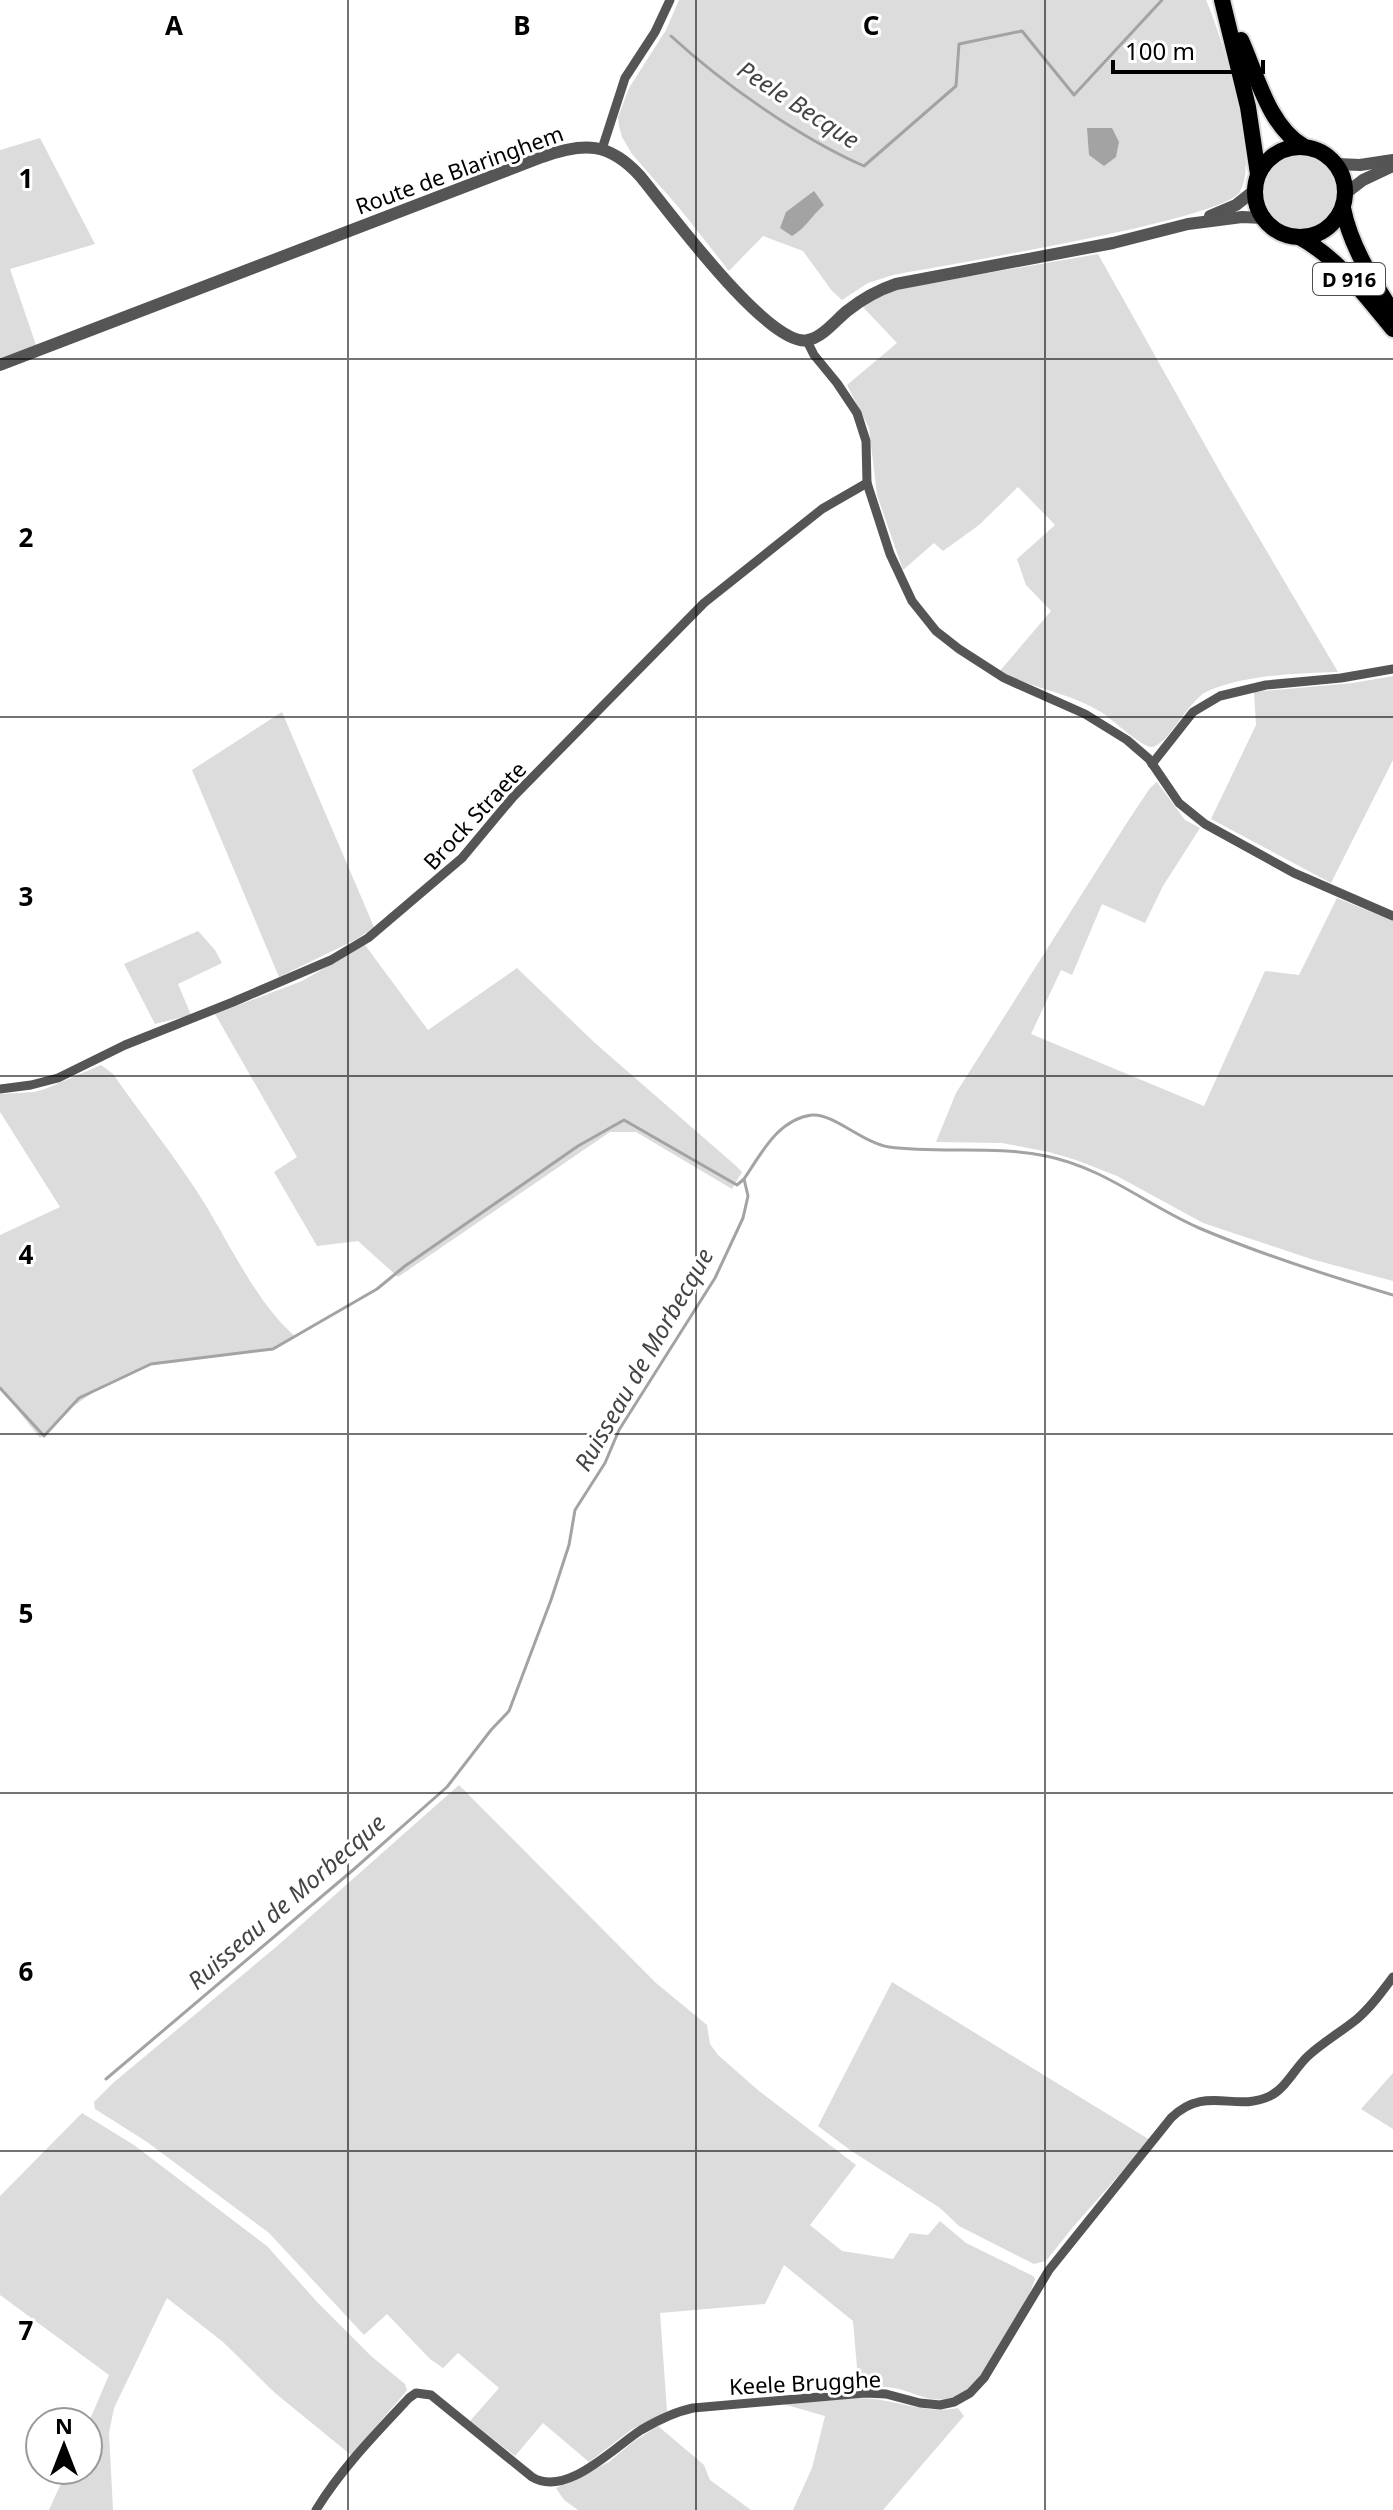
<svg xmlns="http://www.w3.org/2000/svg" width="1393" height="2510" font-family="'Noto Sans',sans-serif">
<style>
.green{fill:#dcdcdc}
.water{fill:#a3a3a3}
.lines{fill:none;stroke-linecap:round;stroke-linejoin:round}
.stream{stroke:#a3a3a3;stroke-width:3}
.primary-casing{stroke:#dbdbdb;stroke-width:20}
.minor{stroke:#555;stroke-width:9}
.tertiary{stroke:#555;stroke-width:12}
.primary{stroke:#000;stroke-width:16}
.grid{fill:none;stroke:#000;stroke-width:2;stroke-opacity:0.55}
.labels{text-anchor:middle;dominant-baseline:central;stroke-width:6;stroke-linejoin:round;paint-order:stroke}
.shield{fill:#fff;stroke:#4c4c4c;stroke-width:2}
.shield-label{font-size:20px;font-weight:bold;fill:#000}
.street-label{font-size:22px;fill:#000;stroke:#fff}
.water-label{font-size:24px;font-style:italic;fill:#444;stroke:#fff}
.grid-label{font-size:26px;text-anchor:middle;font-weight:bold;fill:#000;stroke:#fff;stroke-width:6;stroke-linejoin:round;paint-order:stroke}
</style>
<rect width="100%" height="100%" fill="#fff"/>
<!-- green -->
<g class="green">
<path d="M679,0H1206C1221,34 1262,163 1239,193C1217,221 945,265 893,275L868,283L842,300L832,291L803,251L763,236L729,271L680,209L632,154L622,137L619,126L618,117L629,88L666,30Z"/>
<path d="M40,138L95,244L10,269L36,345L0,360V150Z"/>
<circle cx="1300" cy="191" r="37"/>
<path d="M1098,254L1223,477L1338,672C1298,673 1243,675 1206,692C1188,701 1167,747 1151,747C1140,746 1112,719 1101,712C1070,693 1032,688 999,672L1051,611L1026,585L1017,559L1055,525L1018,487L979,525L943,551L934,543L903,570L877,495L869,428L847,385L897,343L863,307L878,296L907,287Z"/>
<path d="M1393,676V760L1331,883L1211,819L1256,725L1254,692L1353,683Z"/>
<path d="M282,712L374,927L357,939L279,977L192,770Z"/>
<path d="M1157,782L1185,820L1200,828L1163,886L1145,923L1102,904L1072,975L1061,970L1031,1034L1204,1106L1265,971L1299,975L1337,898L1393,921V1281L1311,1259L1203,1223L1117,1176L1076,1160L1049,1152L1002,1143L936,1142L956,1093L1128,821L1150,788Z"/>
<path d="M198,931L215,950L222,963L178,984L191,1015L155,1024L124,964Z"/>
<path d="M365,945L428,1030L517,968L595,1043L735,1165L742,1172L732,1189L636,1132H610L398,1277L358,1241L317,1246L274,1172L297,1157L215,1014L302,981Z"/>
<path d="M101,1065L113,1074C140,1113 170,1150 196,1190C226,1235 255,1303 296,1337L273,1349L151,1364L105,1384L68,1410L40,1438L0,1388V1235L60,1207L0,1112V1094L34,1092L45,1089Z"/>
<path d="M459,1785L656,1983L707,2025L710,2044L718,2055L759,2091L856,2165L810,2225L842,2251L893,2259L910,2233L928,2235L940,2221L966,2243L1033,2276L1035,2279C1027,2306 992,2364 973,2385C966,2393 957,2397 946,2399C930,2402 914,2393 899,2389C885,2386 870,2387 858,2379L853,2321L784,2265L765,2304L660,2313L667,2411L631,2430L589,2462L543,2423L515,2456L470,2421L499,2388L458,2353L443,2368L430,2359L387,2314L364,2335L269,2233L147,2142L95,2109L94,2102L113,2083L276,1947Z"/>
<path d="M892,1982L1150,2140L1073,2227L1046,2261L1034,2264L959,2226L940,2208L850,2150L818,2126Z"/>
<path d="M1393,2073V2129L1361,2109Z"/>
<path d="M82,2113L134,2145L267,2246L318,2303L371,2356L405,2384L407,2390L404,2394L351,2455L275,2393L223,2342L167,2298L114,2408L109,2433L113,2510H49L67,2470H88V2424L109,2375L0,2295V2196Z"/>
<path d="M859,2398C894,2398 923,2415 958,2408L964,2416L883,2510H793L812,2468L825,2416L783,2404Z"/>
<path d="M658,2426L704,2465L710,2480L751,2510H578L564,2500L556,2488L609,2462L633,2442Z"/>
</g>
<!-- water -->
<g class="water">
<path d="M1087,128H1112L1119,142L1116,157L1104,166L1089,155Z"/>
<path d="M814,191L824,205C812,215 806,228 792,236L780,228L786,212Z"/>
</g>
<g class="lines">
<!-- stream -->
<g class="stream">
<path d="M671,36C722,83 800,138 864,166L956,86L959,44L1022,31L1074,95L1162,0"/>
<path d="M0,1388L44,1436L79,1398L151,1364L273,1349L377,1289L405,1266L578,1146L624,1120L737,1185L744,1179"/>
<path d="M106,2079L353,1870L447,1787L491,1730L509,1711L551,1600L569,1545L575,1510L605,1463L619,1430L715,1278L743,1218L748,1196L744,1179C761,1154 778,1119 812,1115C833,1113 863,1143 889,1147C941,1154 994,1145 1046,1156C1105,1168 1146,1205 1199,1228C1260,1254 1329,1276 1393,1295"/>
</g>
<defs>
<g id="primary">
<path d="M1222,0L1248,107L1258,174"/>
<path d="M1241,40C1257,76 1269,126 1303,146"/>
<circle cx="1300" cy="192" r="45"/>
<path d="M1343,208C1350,245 1373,281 1393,313"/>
<path d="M1299,237C1337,257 1366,296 1393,329"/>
</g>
</defs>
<!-- primary casing -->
<use href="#primary" class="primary-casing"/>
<!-- minor -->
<g class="minor">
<path d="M602,149L625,78L655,32L670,0"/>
<path d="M807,341L814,355L837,383L857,413L866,441L867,483L890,554L912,601L936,631L959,649L1004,678L1085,714L1127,740L1149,759L1179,803L1205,824L1294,873L1393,916"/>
<path d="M1152,764L1193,712L1220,696L1266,685L1341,678L1393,669"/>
<path d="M0,1089L31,1085L58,1078L125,1045L233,1002L331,960L368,938L462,858L513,797L704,603L822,509L867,483"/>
<path d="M316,2510C341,2469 376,2433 409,2398L416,2393L431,2395L532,2477C566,2498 613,2448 641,2430C658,2420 674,2412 693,2408L865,2393L886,2394L920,2403L940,2405L954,2402L970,2393L984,2378L1049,2270L1171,2118C1206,2084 1235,2113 1270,2096C1286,2088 1295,2068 1308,2056C1323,2042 1341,2032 1357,2019C1371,2007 1382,1992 1393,1977"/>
</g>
<!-- tertiary -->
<g class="tertiary">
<path d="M1337,164L1360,165L1393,160"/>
<path d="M1346,193L1363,180L1393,166"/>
<path d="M1210,216L1236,205L1255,190"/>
<path d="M0,365L542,157C584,142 609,142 640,176C665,206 770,350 808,340C823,337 836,320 847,311C862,299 878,290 896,284L1113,243L1188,224L1242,217L1264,218"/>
</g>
<!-- primary -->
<use href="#primary" class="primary"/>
</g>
<!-- grid -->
<path class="grid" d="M348,0V2510M696,0V2510M1045,0V2510M0,359H1393M0,717H1393M0,1076H1393M0,1434H1393M0,1793H1393M0,2151H1393"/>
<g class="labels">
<!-- shield labels -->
<rect class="shield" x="1313" y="263" width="72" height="32" rx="6"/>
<g class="shield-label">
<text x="1349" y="279">D 916</text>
</g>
<!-- street labels -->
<g class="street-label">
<text transform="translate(459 169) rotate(-20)">Route de Blaringhem</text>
<text transform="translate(474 815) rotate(-47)">Brock Straete</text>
<text transform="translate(805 2382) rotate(-3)">Keele Brugghe</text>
</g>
<!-- water labels -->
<g class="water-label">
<text transform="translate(799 104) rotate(33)">Peele Becque</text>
<text transform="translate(643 1359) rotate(-60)">Ruisseau de Morbecque</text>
<text transform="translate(286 1901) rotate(-41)">Ruisseau de Morbecque</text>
</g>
</g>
<g class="grid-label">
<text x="174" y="35">A</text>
<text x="522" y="35">B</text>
<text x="871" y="35">C</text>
<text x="26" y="188">1</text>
<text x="26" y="547">2</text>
<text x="26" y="906">3</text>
<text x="26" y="1264">4</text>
<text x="26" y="1623">5</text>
<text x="26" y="1981">6</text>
<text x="26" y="2340">7</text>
</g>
<!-- north arrow -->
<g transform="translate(64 2446)"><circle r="38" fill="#ffffff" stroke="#999999" stroke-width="2"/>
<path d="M0-6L14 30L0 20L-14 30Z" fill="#000000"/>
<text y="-12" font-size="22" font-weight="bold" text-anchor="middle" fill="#000000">N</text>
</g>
<!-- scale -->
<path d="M1113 60v12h150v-12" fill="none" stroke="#000000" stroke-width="4"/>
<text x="1125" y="60" font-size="24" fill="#000000" stroke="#ffffff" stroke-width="6" paint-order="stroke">100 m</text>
</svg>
